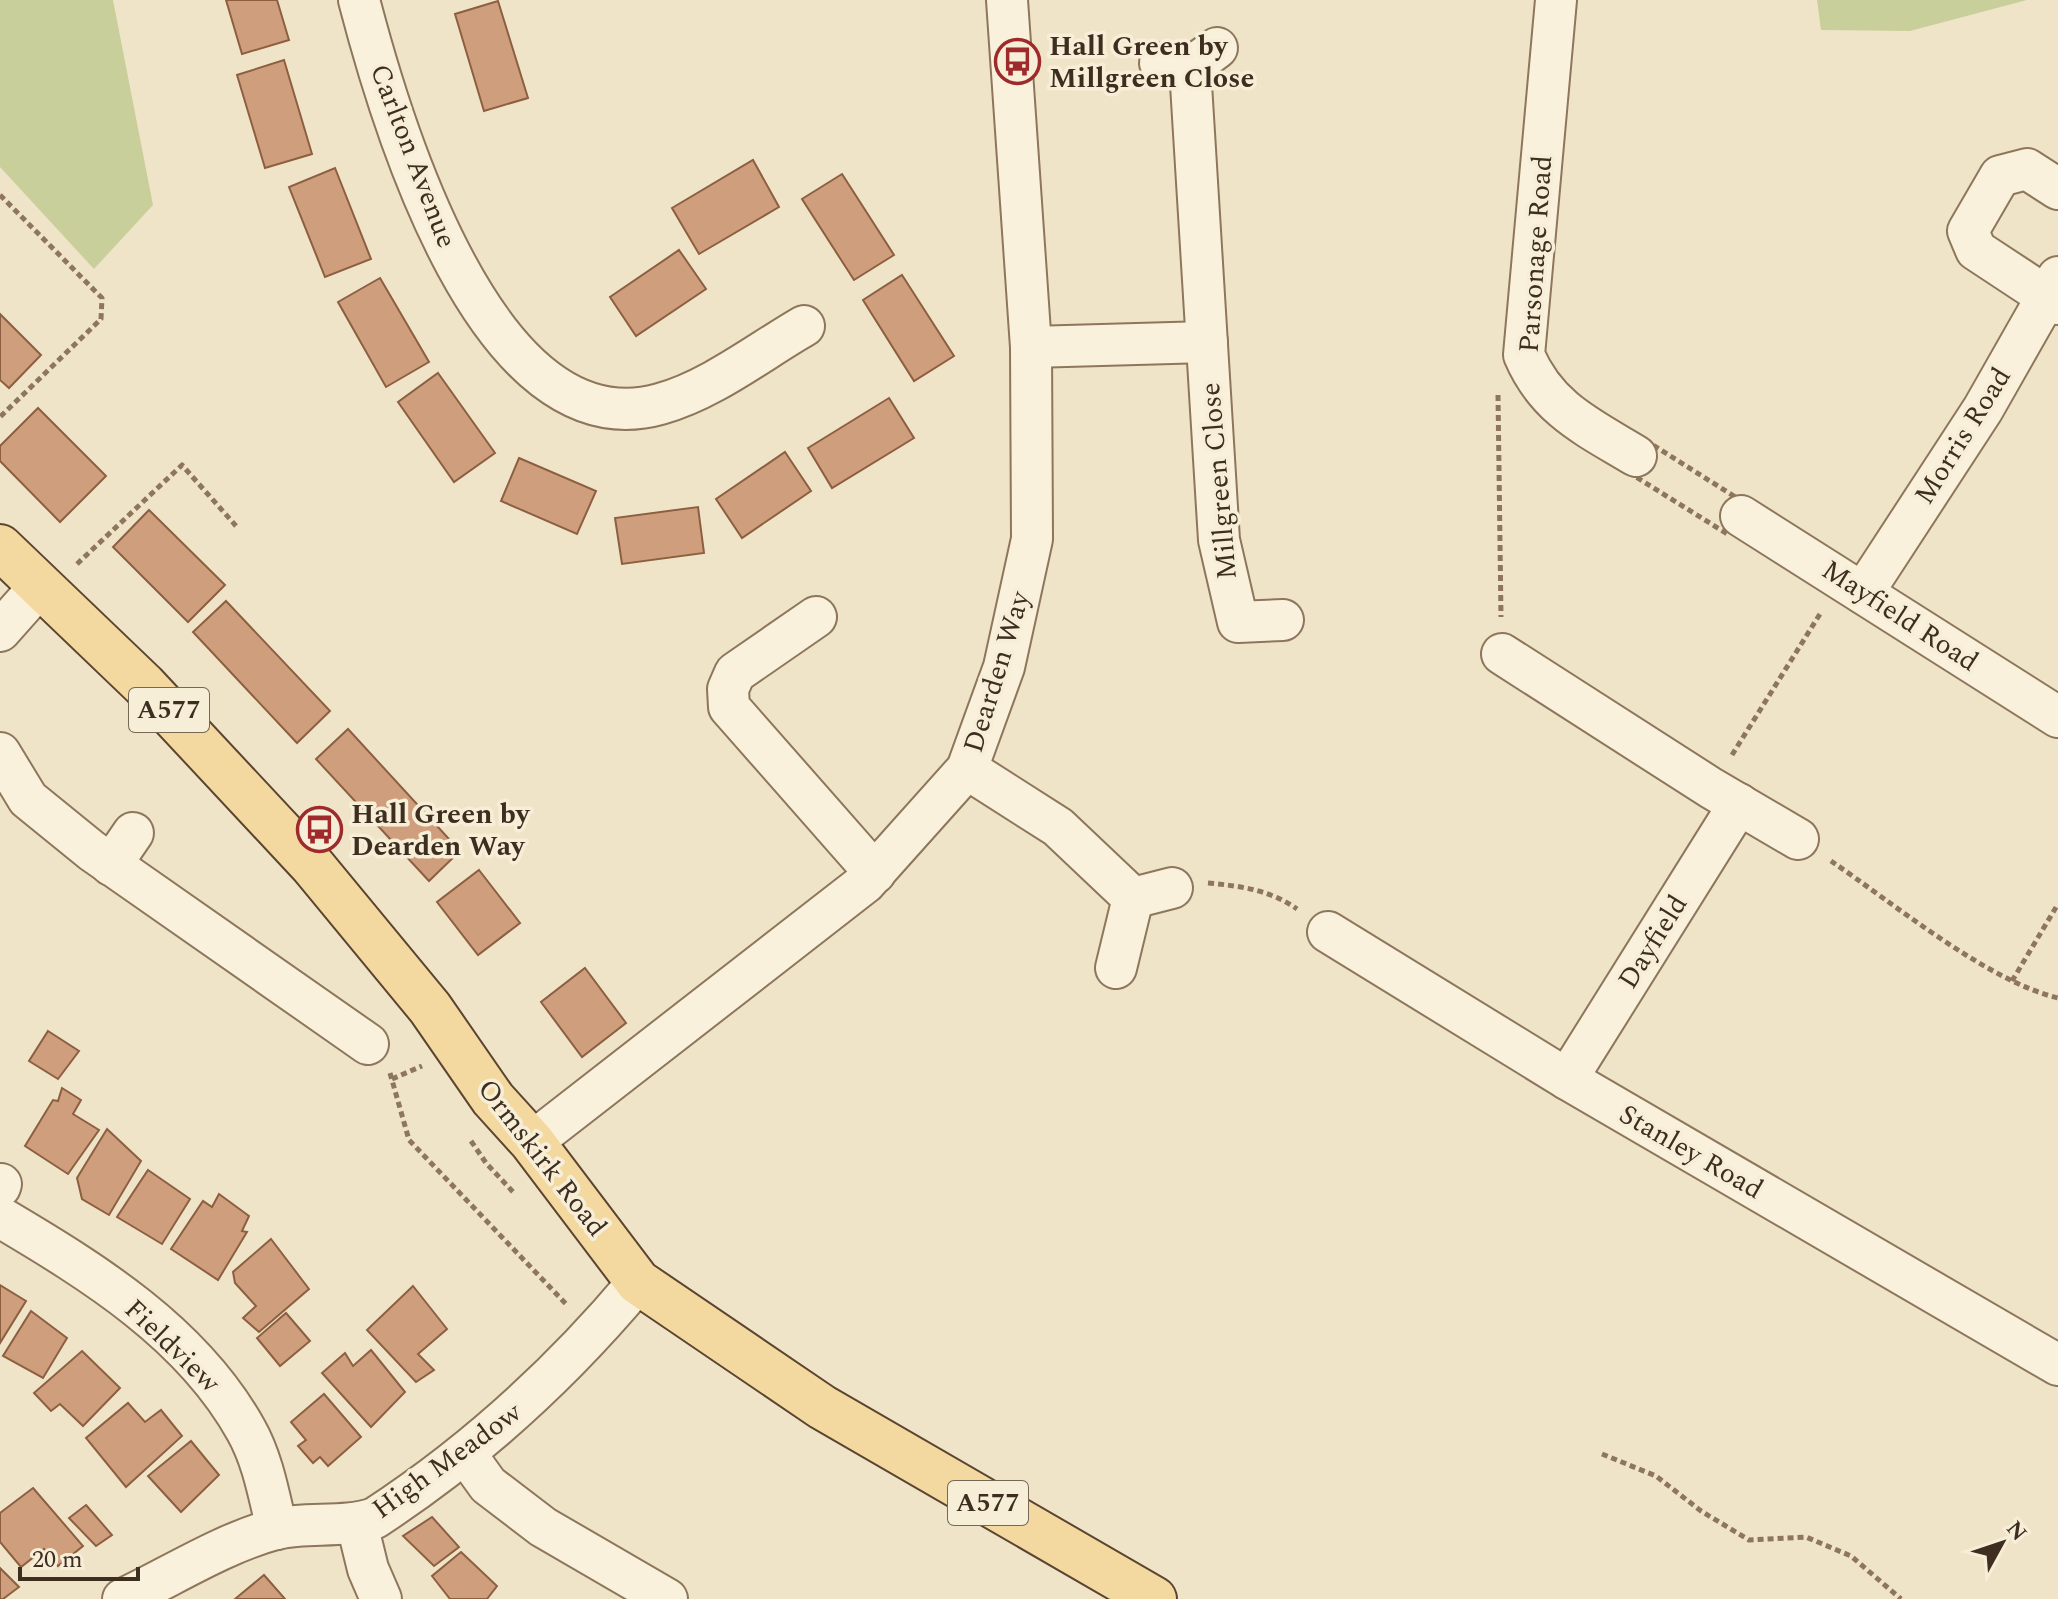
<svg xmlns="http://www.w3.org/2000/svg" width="2058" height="1599" font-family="Spectral,serif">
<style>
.green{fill:#c9cf9b}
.building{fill:#cf9f7d;stroke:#8d5f41;stroke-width:2}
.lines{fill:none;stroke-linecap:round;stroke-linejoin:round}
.minor-casing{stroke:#8d765c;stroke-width:44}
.major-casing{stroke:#5b4430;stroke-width:48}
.path{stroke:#8d765c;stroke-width:5;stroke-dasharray:6 4;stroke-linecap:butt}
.minor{stroke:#faf1dc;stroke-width:40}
.major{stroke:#f3d9a0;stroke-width:44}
.labels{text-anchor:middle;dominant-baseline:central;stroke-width:7;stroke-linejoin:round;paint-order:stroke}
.shield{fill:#f7eed8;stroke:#756857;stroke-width:2}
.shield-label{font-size:26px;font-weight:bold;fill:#3d2e20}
.poi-label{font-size:28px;font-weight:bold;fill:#3d2e20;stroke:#f7eed8;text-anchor:start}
.street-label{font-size:28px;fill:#3d2e20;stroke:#f7eed8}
</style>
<rect width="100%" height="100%" fill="#f0e4c8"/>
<!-- green -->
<g class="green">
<path d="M0,0H113L153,205L94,269L0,167Z"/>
<path d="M1817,0H2027L1910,31L1821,30Z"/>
</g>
<!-- building -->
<g class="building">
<path d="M226,0H277L289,40L242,54Z"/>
<path d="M498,1L528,98L484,111L455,14Z"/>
<path d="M284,60L312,154L265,168L237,75Z"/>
<path d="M753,160L779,207L699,254L672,208Z"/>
<path d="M335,168L371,259L325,277L289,187Z"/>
<path d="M842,174L894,255L854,280L802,199Z"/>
<path d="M679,250L706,289L636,336L610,297Z"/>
<path d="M902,275L954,356L914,381L863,300Z"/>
<path d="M380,278L429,362L386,387L338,302Z"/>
<path d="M0,314L41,355L9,388L0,380Z"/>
<path d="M438,373L495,453L454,482L398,402Z"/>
<path d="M889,398L914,438L832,488L808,448Z"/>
<path d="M38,408L106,476L60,522L0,461V446Z"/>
<path d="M785,452L811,491L742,538L716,499Z"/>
<path d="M519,458L596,491L577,534L501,501Z"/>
<path d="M698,507L704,553L622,564L615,518Z"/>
<path d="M149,510L225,585L188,622L113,547Z"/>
<path d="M226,601L330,711L297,743L193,632Z"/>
<path d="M348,729L460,851L429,881L316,759Z"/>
<path d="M479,870L520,923L478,955L437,902Z"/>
<path d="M585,968L626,1023L582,1057L541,1002Z"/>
<path d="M48,1031L79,1051L58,1079L29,1061Z"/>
<path d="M62,1088L81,1100L73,1114L99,1130L68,1174L25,1146L53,1100L58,1101Z"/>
<path d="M107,1129L141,1161L109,1215L82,1199L77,1178Z"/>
<path d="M148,1170L190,1199L162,1244L117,1217Z"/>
<path d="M219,1194L249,1216L242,1231L247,1232L218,1280L171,1249L203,1201L212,1207Z"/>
<path d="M271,1239L309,1289L259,1332L243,1318L256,1306L235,1283L233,1272Z"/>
<path d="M0,1285L26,1301L0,1343Z"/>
<path d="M413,1286L447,1329L418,1354L434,1370L416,1382L367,1330Z"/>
<path d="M31,1311L67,1338L43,1378L3,1356Z"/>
<path d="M286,1313L310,1341L280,1366L257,1338Z"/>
<path d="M371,1350L405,1392L371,1427L322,1373L345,1353L353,1366Z"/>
<path d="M82,1351L120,1388L83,1426L60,1404L51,1411L34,1393Z"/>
<path d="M324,1394L361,1437L328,1466L320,1457L313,1463L298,1446L306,1440L291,1422Z"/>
<path d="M128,1403L145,1422L161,1410L182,1436L126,1487L86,1438Z"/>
<path d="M191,1441L219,1475L181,1512L148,1476Z"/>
<path d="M33,1488L83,1546L58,1566L44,1549L21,1567L0,1542V1513Z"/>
<path d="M86,1505L112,1535L96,1546L69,1518Z"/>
<path d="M432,1517L459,1547L434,1566L403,1536Z"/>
<path d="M461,1552L497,1586L487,1599H450L432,1576Z"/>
<path d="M0,1568L19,1587L3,1599H0Z"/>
<path d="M264,1575L285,1599H235Z"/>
</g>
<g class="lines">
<defs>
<g id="minor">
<path d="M359,0C390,119 487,453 660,404C711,390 759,352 804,326"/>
<path d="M1556,0L1524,355C1547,409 1588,427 1636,456"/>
<path d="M1160,63L1190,68L1217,48"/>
<path d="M1190,68L1219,540L1238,622L1283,620"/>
<path d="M2058,189L2027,169L2000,176L1968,231L1976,250L2058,304"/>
<path d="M1031,347L1207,342"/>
<path d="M1741,516L2058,717"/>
<path d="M1863,593L1983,409L2058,277"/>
<path d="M816,617L735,673L728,689L729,707L875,873"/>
<path d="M0,631L40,586"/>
<path d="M1502,654L1711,788L1798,839"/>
<path d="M0,753L28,799L92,851L368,1044"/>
<path d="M967,769L1058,827L1133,898L1116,968"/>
<path d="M111,865L133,833"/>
<path d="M1133,898L1172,888"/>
<path d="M1328,932L1567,1079L2058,1365"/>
<path d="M1567,1079L1739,804"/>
<path d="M532,1142L865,883L967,769L1004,667L1032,539L1031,347L1007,0"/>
<path d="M0,1187L1,1184"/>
<path d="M0,1217C93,1272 192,1333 246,1430C263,1460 269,1496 277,1529"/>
<path d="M465,1453L488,1485L543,1527L667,1599"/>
<path d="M357,1524L368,1569L381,1599"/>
<path d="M123,1599C172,1576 223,1543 276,1529C308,1521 343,1529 375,1518C476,1452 561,1374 638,1282"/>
</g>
<path id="major" d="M0,547L144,685L312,865L430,1008L493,1099L532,1142L638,1282L822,1407L1154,1599"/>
</defs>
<!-- minor casing -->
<use href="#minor" class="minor-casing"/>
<!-- major casing -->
<use href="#major" class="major-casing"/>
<!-- path -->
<g class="path">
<path d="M0,195L102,298L101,319L0,417"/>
<path d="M1498,395L1501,617"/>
<path d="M1645,440L1748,505L1729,535L1628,472Z"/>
<path d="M77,564L182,465L236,526"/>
<path d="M1732,755L1820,614"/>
<path d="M1831,861C1893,903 1987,981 2058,998"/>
<path d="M1208,883C1241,886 1270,890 1297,909"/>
<path d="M2012,981L2058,904"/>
<path d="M390,1073L409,1140L567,1305"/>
<path d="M392,1079L422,1066"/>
<path d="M471,1141L486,1163L515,1194"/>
<path d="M1602,1454L1656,1476L1701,1511L1749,1540L1806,1537L1851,1556L1901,1599"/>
</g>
<!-- minor -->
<use href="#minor" class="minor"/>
<!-- major -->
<use href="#major" class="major"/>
</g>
<!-- icons -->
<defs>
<symbol id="bus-ring" viewBox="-11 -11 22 22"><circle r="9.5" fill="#f7eed8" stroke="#9e2a2b" stroke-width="1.5"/><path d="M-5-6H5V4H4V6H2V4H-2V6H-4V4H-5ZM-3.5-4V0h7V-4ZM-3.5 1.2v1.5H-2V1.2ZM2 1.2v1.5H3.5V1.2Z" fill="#9e2a2b"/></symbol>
</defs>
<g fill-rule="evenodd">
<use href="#bus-ring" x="992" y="36" width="51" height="51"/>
<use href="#bus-ring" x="294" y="804" width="51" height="51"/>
</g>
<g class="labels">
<!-- shield labels -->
<g class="shield">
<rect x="129" y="688" width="80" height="44" rx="6"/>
<rect x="948" y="1481" width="80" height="44" rx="6"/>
</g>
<g class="shield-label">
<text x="169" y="710">A577</text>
<text x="988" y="1503">A577</text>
</g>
<!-- poi labels -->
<g class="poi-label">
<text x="1049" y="46">Hall Green by<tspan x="1049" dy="32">Millgreen Close</tspan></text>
<text x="351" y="814">Hall Green by<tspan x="351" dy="32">Dearden Way</tspan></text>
</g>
<!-- street labels -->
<g class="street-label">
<text transform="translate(413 156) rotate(69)">Carlton Avenue</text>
<text transform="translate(1536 254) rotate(-86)">Parsonage Road</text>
<text transform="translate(1963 436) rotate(-58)">Morris Road</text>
<text transform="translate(1219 481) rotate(-95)">Millgreen Close</text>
<text transform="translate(1900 616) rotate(33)">Mayfield Road</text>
<text transform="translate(997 672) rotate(-73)">Dearden Way</text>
<text transform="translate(1653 942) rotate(-58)">Dayfield</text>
<text transform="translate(1691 1152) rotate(30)">Stanley Road</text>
<text transform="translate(542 1158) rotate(52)">Ormskirk Road</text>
<text transform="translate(172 1346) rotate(44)">Fieldview</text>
<text transform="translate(447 1461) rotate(-36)">High Meadow</text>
</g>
</g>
<!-- north arrow -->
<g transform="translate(2002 1543) rotate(50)" stroke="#f7eed8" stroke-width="6" paint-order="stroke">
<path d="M0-6L14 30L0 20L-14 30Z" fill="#3d2e20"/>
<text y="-12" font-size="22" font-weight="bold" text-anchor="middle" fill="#3d2e20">N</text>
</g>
<!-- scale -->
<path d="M20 1567v12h118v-12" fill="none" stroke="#3d2e20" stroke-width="4"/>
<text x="32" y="1567" font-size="24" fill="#3d2e20" stroke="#f7eed8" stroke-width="6" paint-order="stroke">20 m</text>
</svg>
